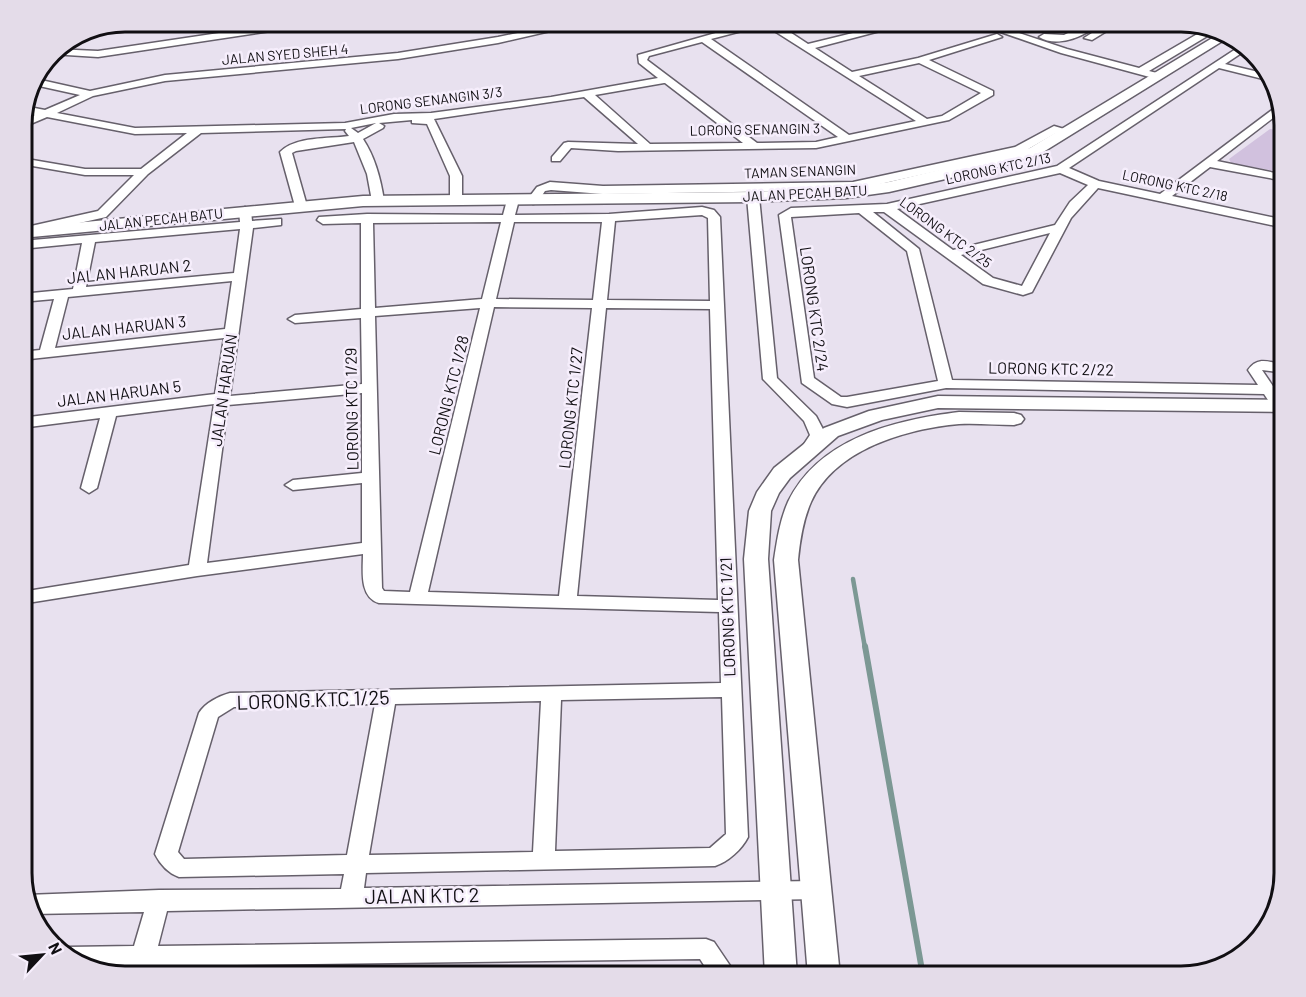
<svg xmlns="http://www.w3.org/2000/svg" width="1306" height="997" font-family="Barlow,sans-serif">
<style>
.green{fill:#d1c1de}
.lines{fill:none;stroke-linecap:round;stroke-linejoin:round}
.stream-far1{stroke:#7c9894;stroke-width:4.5}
.stream{stroke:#7c9894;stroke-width:6}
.street-casing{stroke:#66606b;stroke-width:3}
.secondary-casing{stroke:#66606b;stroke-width:3}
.street{fill:#fff;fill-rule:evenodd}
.secondary{fill:#fff;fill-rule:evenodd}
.labels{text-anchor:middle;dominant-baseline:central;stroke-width:5;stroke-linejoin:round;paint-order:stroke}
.far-street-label{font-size:14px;fill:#110f13;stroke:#f6eefc}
.street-label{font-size:16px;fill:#110f13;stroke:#f6eefc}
.near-street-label{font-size:20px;fill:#110f13;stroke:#f6eefc}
.rim{fill:none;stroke:#110f13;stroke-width:3}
</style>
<rect width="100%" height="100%" fill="#e8e1ef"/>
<!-- green -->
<path class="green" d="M1270,129L1285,131V173L1231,163L1229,159Z"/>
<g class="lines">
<!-- stream-far1 -->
<path class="stream-far1" d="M853,579L865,648"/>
<!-- stream -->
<path class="stream" d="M865,646L923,976"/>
<defs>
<g id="street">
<path d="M300,21H323L318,24L98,57L51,54L54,49L98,51Z"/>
<path d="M576,21H594L498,43L398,59L165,81L93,96L57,113L135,128L345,123L394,114L431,113L551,97L658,78L639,63L638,55L758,21H773L808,44L902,21H918L815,48L852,72L918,58L997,34L1002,37L929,60L993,91V95L949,120L816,148L618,151L571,148L560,161H552V157L564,143L568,142L638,144L584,97L434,119L462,176V199L456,203L450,199V176L427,124L412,123V120L379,123L384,126L383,128L363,139C375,157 381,180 384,201L378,205L372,201L367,174L354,142L296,151L292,153L307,206L301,210L295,206L280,152C296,136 328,139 349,136L345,131L346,129L201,133L148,174L106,217L35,233L29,229L31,226L98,211L134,175H85L21,164V158L85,169H141L187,133L135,134L47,117L21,128V121L35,115L23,112L24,106L45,110L80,95L30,84L32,78L90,91L165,75L398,53L498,37ZM765,25L916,121L849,135L711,39ZM702,42L838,137L816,142L757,143L647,60L649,56ZM919,63L981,93L942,116L927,119L859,76ZM664,83H665L743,143L650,144L595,95ZM376,123L358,133L351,128Z"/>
<path d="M969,21H983L1067,49L1139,68L1206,29L1214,32L1149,71L1161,74V78L1157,79L1061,53Z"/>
<path d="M1092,21H1103C1088,35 1058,49 1039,37L1044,34L1064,35Z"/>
<path d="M1111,21H1123L1092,40L1084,38Z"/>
<path d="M1245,43L1249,48L1225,64L1271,75L1275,82L1219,68L1069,168L1099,181L1160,194L1280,104L1282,111L1217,161L1285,175V181L1210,167L1172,196L1285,220V228L1098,188L1071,218L1032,292L1023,295L983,284L884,212H873L919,249L952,380L1258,385L1248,370C1258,356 1269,362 1285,365V373L1262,370L1285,404L1284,409H1274L1264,394L946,388L847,407L832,404L802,383L779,215L791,208L887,204L1057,166ZM1060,173L1088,185L1070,202L1055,225L953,250L897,209ZM859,213L907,251L938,381L847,397H841L814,378L791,217ZM1050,233L1022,286L993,278L961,255Z"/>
<path d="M1054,126L1071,131L1066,134L1056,133L1023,152L853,190L603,194L551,190L545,191L537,203L533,204L527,200L537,187L550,182L603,186L853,182L1015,147Z"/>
<path d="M753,193L759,197L777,378L816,416L826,435L816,450L810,452L802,447L810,435L804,421L763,379L747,197Z"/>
<path d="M513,196L519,200L515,215L609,214L702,207L714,210L720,217L748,837C742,849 728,862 715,866L366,873L364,888L816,881L824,883L827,890L824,897L816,899L167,911L158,946L706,939L714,942L737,976H711L700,959L152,966L149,976H125L128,967H98L61,954L60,950L68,947L134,946L144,912L31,914L26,895L159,890L341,889L344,874L179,877C168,873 160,864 155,854L199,713C205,703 219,696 230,693L721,683L719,612L379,603C359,597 363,570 363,554L197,576L21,604V592L189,565L214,404L116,416L97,488L89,493L81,488L100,418L21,428V418L215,394L224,338L21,360V352L40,350L54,299L21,302V294L73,289L82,243L21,249V241L240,222L239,211L245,207L251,211L252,221L281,219V225L253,228L230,396L362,384L361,318L295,323L288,319L295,315L361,309V223L323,224L317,220L319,217L367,214L503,215L507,200ZM702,215L708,218L710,301L607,300L615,221ZM501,222L482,299L375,308L373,223ZM514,222H602L593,300L496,299ZM240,229L234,273L86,287L95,242ZM232,281L225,329L55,348L68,297ZM494,307L592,308L559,596L428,592ZM480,308L410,592L384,591L382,588L375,316ZM606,308L710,309L718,600L577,596ZM362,393V473L293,480L285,485L293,490L362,483V543L207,563L228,405ZM722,697L726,834L710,848L555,851L561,700ZM541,701L533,852L369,855L395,704ZM375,704L347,855L184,859L178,852L218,717L234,707Z"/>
</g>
<g id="secondary">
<path d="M1219,34L1229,37L1040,154L1002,166L889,192L846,198L753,202L363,206L21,238V228L363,196L753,192L846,188L889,182L1030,148Z"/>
<path d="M938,396L1285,400V412L938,408L882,420L838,436L790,478L779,493L771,511L768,559L797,976H765L744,559L749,511L757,492L774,468L824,428L869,411Z"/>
<path d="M959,412L1014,413L1021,415L1024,419L1021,423L1014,425C996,425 977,423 959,424C906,429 835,449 811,502C803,520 800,540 798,560L840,976H808L774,560C777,540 780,520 788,502C819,438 895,420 959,412Z"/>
</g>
</defs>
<!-- street casing -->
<use href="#street" class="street-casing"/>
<!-- secondary casing -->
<use href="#secondary" class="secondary-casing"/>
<!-- street -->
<use href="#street" class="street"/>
<!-- secondary -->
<use href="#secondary" class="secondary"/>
</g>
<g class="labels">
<!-- far-street labels -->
<g class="far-street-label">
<text transform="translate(285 54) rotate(-5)">JALAN SYED SHEH 4</text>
<text transform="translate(431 100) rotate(-7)">LORONG SENANGIN 3/3</text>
<text transform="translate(755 129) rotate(-1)">LORONG SENANGIN 3</text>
<text transform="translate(998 168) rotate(-12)">LORONG KTC 2/13</text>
<text transform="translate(800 171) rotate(-2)">TAMAN SENANGIN</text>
<text transform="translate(1175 185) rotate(12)">LORONG KTC 2/18</text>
<text transform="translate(805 193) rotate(-3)">JALAN PECAH BATU</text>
<text transform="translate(161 219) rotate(-6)">JALAN PECAH BATU</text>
<text transform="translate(946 232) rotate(36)">LORONG KTC 2/25</text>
</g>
<!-- street labels -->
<g class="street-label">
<text transform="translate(129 271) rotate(-6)">JALAN HARUAN 2</text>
<text transform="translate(815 309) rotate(82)">LORONG KTC 2/24</text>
<text transform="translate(124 327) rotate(-6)">JALAN HARUAN 3</text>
<text transform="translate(1051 368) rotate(1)">LORONG KTC 2/22</text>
<text transform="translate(223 390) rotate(-82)">JALAN HARUAN</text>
<text transform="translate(119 393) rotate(-7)">JALAN HARUAN 5</text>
<text transform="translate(448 395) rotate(-76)">LORONG KTC 1/28</text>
<text transform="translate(570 408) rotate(-84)">LORONG KTC 1/27</text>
<text transform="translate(351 409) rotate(-91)">LORONG KTC 1/29</text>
<text transform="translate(727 617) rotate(-92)">LORONG KTC 1/21</text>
</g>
<!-- near-street labels -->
<g class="near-street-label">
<text transform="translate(313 699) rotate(-2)">LORONG KTC 1/25</text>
<text transform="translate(422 895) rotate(-1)">JALAN KTC 2</text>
</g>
</g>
<!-- crop -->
<path d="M0 0H1306V997H0ZM125 32H1181A93 93 0 0 1 1274 125V873A93 93 0 0 1 1181 966H125A93 93 0 0 1 32 873V125A93 93 0 0 1 125 32Z" fill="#e4dce9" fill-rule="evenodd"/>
<path class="rim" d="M125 32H1181A93 93 0 0 1 1274 125V873A93 93 0 0 1 1181 966H125A93 93 0 0 1 32 873V125A93 93 0 0 1 125 32Z"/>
<!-- north arrow -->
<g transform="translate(42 955) rotate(64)" stroke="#f6eefc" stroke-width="4.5" paint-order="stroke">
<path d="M0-4.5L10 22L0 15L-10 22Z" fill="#110f13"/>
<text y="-9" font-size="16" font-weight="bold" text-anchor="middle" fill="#110f13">N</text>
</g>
</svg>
